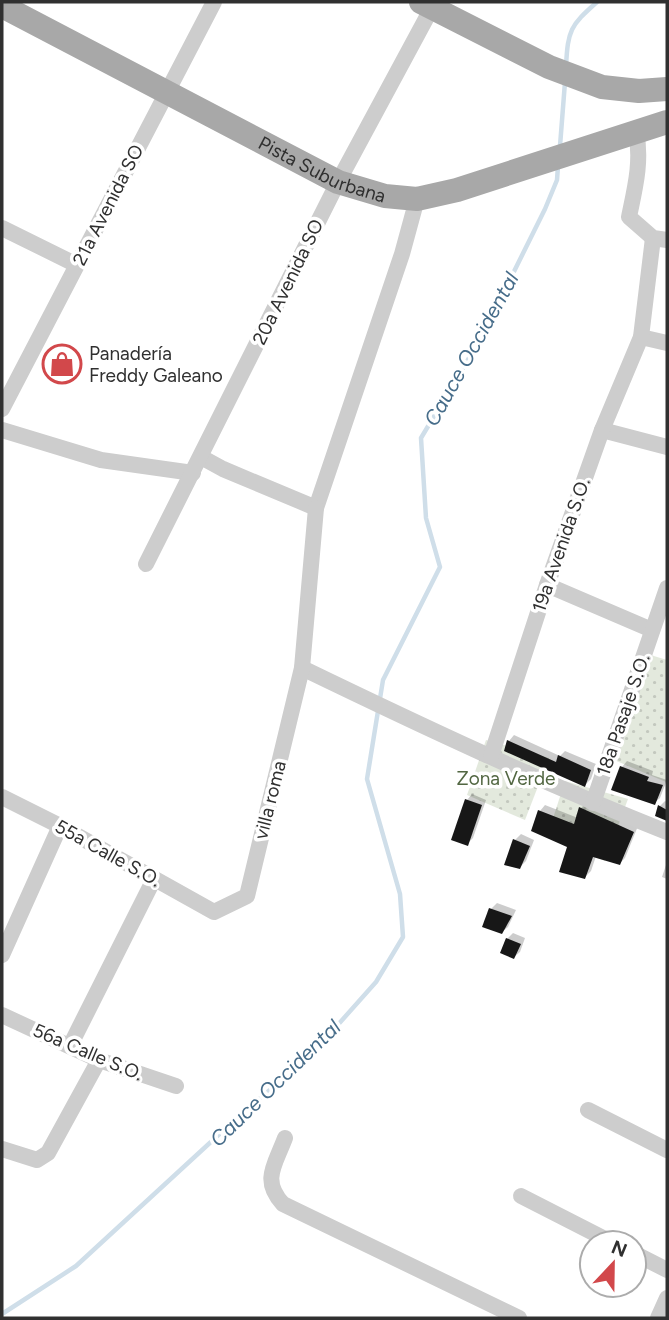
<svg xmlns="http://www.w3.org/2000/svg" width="669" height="1320" font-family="Figtree,sans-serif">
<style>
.green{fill:url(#green-dots)}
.shadow{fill:#0003}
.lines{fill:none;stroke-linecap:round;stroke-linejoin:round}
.stream{stroke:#cfdee9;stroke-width:4.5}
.building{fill:#171717}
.street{stroke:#cdcdcd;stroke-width:16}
.primary{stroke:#a8a8a8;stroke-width:24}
.labels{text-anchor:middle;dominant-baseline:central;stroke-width:7;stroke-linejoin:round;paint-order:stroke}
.street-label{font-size:19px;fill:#303030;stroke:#fff}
.poi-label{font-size:19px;fill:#303030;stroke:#fff;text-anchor:start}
.park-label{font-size:19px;fill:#526742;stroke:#fff}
.water-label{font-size:21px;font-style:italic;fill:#476d8a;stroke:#fff}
</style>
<defs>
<pattern id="green-dots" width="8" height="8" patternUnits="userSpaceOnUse" patternTransform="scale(1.75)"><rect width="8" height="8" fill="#e3e9dd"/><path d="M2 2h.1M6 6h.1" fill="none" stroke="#c3c8be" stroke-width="1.8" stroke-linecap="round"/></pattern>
</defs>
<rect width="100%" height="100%" fill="#fff"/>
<!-- green -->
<g class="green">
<path d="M644,653L667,660L666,782L607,757Z"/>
<path d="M486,740L549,758L525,820L467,795Z"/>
<path d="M565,781L628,799L605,861L547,837Z"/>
</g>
<!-- shadow -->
<g class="shadow">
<path d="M514,735L560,756L565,751L596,764L591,779L585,785L506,750L509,741Z"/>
<path d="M627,761L653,771L652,775L667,780L660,798L654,803L622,767Z"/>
<path d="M472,794L486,800L473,838L467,844V800Z"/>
<path d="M665,801L667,802V819L657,815L660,806Z"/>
<path d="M586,803L638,826L625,858L620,863L596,856L591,871L585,877L569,846L540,811L545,805L578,818L581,808Z"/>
<path d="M521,834L534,840L526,861L520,867L515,840Z"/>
<path d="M667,862V879L662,877Z"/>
<path d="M497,903L516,910L508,927L502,932L491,909Z"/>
<path d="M513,933L525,938L520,952L514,957L507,939Z"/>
</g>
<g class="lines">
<!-- stream -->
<g class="stream">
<path d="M566,66C568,30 570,26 597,2"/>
<path d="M560,146L565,82"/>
<path d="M2,1314L76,1266L238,1117L311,1055L376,982L403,937L400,894L367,779L383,680L440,567L426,518L421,438L481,338L545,209L557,180L558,166"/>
</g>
</g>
<!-- building -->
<g class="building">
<path d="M507,740L556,762L558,755L591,770L585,787L504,751Z"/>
<path d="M620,766L649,777L647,781L663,785L655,805L611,790Z"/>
<path d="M465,799L482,805L468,846L451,840Z"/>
<path d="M658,805L667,810V821L655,816Z"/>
<path d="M579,807L634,832L620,865L593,857L585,879L559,872L567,847L531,831L538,810L574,824Z"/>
<path d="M513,839L530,846L520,869L504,865Z"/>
<path d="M489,908L512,916L502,934L482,927Z"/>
<path d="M506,938L521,944L514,959L500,953Z"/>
</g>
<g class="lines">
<!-- street -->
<g class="street">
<path d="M636,132C642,161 635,188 629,217L653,238L667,240"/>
<path d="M2,228L77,265"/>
<path d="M641,337L667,343"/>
<path d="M2,409L214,2"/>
<path d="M2,430L101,460L193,473"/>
<path d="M602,430L667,447"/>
<path d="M201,457L223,469L316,508L402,254L417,199"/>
<path d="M146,564L338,182L435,2"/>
<path d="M547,585L652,630"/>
<path d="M302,668C422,726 543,783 667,832"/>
<path d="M491,756L547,585L602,430L641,337L653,238"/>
<path d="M2,797L60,826L214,912L247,896L302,668L316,508"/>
<path d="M593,803L667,588"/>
<path d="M2,955L60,826"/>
<path d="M2,1015L99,1060L176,1086"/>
<path d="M70,1046L154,879"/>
<path d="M588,1110L667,1150"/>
<path d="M285,1138C275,1165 261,1180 283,1204L519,1318"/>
<path d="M2,1149L37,1160L48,1153L99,1060"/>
<path d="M521,1196L613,1243"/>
<path d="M634,1253L667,1270"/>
<path d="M658,1318L667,1298"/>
</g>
<!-- primary -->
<g class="primary">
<path d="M421,2L549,67L602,87L639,91L667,89"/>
<path id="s1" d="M2,6L338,182L385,196L417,199L457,190L667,122"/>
</g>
</g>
<!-- icons -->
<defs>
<symbol id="shop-ring" viewBox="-11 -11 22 22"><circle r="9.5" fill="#fff" stroke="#d2484b" stroke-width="1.5"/><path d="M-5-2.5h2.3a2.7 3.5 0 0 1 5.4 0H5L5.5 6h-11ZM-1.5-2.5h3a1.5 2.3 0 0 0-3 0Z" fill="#d2484b"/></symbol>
</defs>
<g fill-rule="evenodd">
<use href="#shop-ring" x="40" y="342" width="44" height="44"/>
</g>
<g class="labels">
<!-- street labels -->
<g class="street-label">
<text stroke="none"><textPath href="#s1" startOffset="360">Pista Suburbana</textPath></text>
<text transform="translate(108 205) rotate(-63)">21a Avenida SO</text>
<text transform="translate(288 282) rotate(-64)">20a Avenida SO</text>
<text transform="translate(561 545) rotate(-71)">19a Avenida S.O.</text>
<text transform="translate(623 715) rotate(-71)">18a Pasaje S.O.</text>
<text transform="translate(270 800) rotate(-76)">villa roma</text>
<text transform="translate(108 853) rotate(29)">55a Calle S.O.</text>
<text transform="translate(88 1052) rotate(23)">56a Calle S.O.</text>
</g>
<!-- poi labels -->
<g class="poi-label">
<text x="89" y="353">Panadería<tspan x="89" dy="22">Freddy Galeano</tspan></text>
</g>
<!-- park labels -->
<g class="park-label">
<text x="506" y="778">Zona Verde</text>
</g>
<!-- water labels -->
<g class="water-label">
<text transform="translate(471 349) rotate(-61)">Cauce Occidental</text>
<text transform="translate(275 1083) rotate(-44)">Cauce Occidental</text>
</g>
</g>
<!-- border -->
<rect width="669" height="1320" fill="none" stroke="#303030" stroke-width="7"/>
<!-- north arrow -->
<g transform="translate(613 1264) rotate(22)"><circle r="33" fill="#ffffff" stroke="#acacac" stroke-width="2"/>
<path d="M0-5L12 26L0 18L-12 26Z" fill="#d2484b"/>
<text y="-10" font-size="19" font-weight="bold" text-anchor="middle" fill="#303030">N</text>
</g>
</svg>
